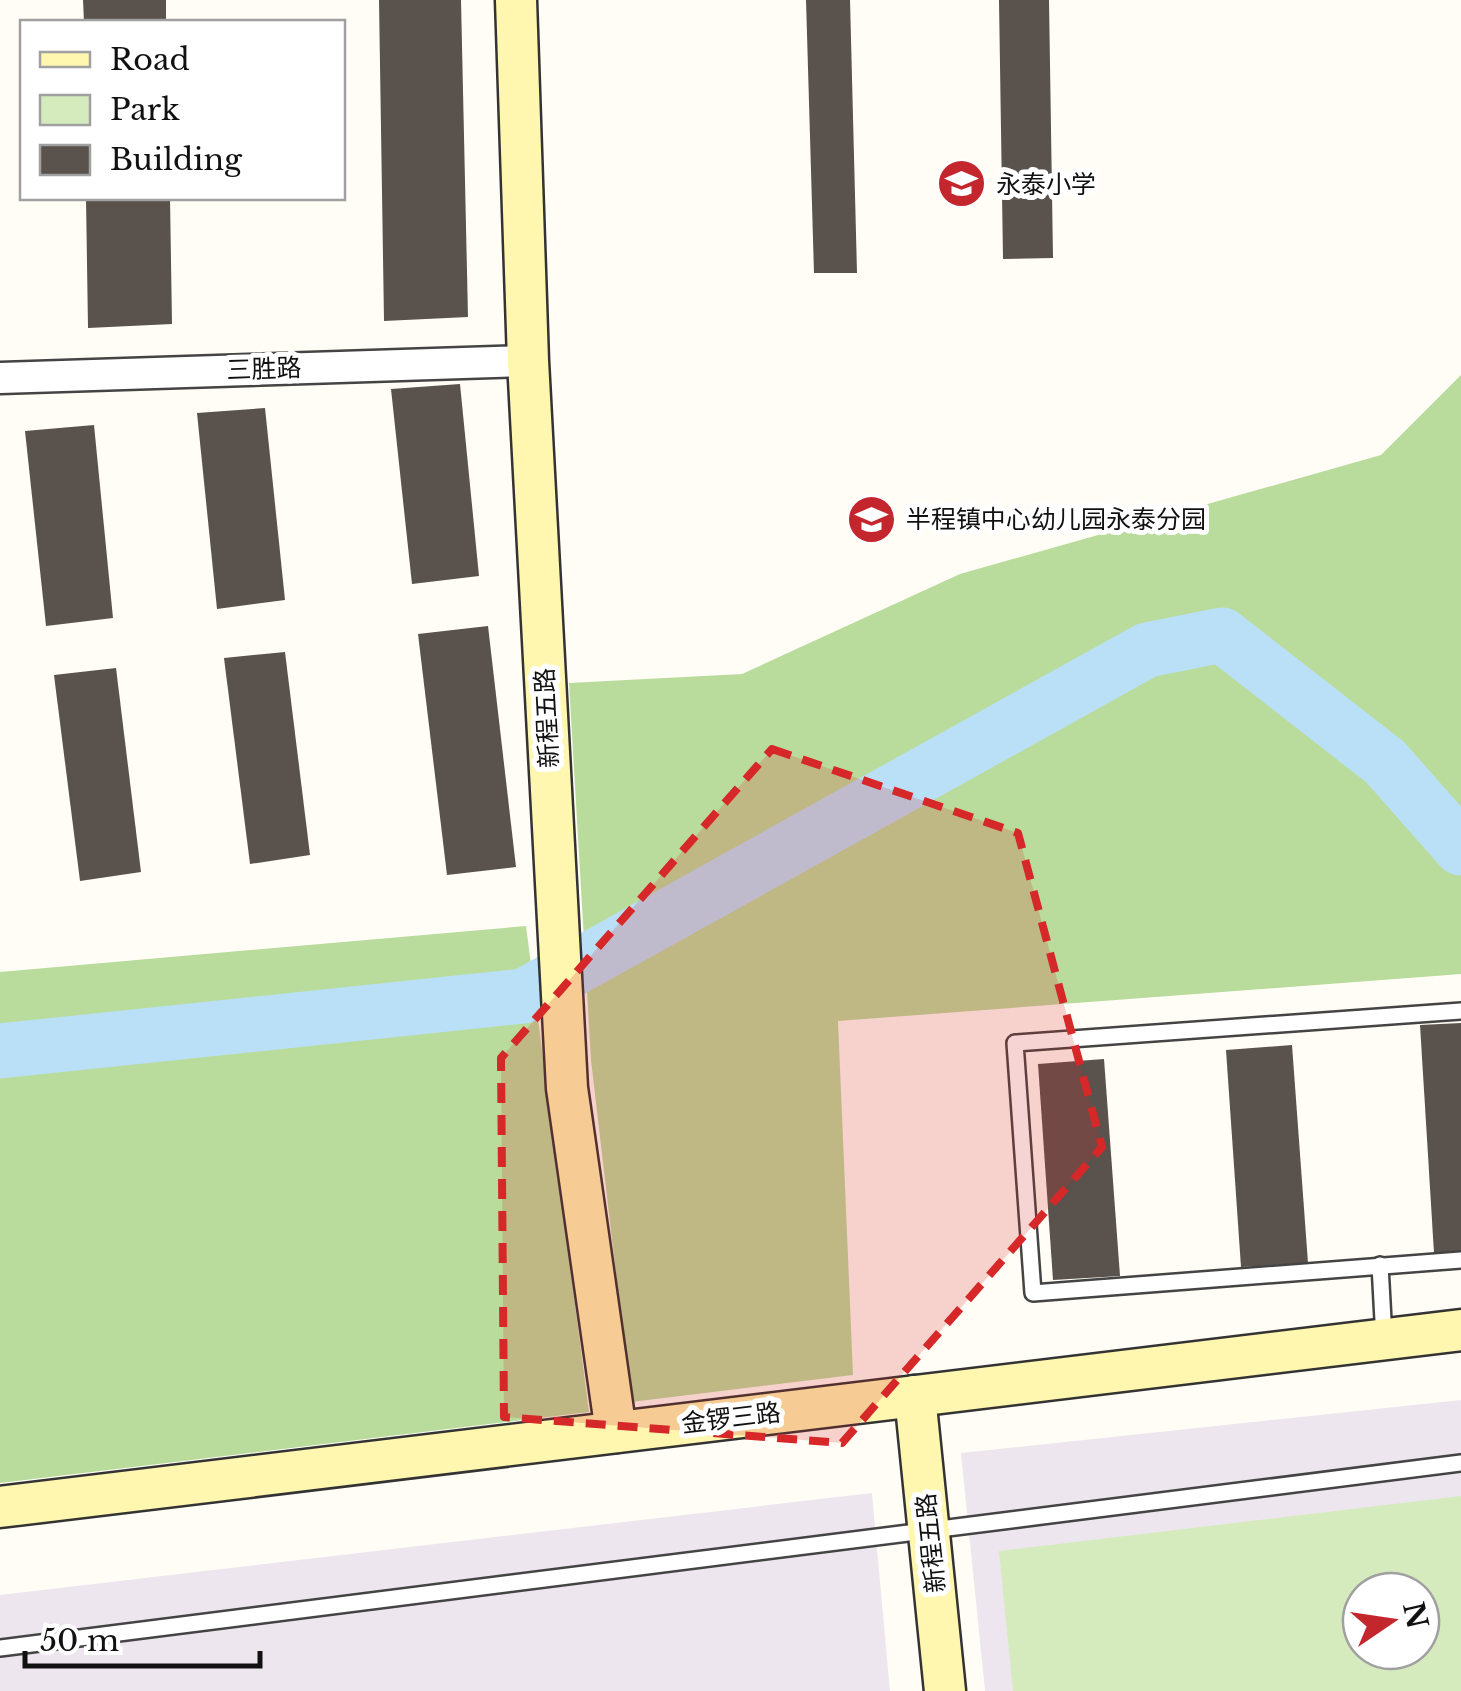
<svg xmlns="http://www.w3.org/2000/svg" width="1461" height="1691" font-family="'Libre Baskerville','Noto Sans SC',serif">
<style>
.industrial{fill:#eee6ef;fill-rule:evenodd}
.green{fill:#d5ebbd;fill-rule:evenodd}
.forest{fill:#b9dc9c}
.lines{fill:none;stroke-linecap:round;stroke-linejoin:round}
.river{stroke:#b9e0f7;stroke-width:55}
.building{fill:#5a524d}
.lane-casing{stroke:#444;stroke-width:20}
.street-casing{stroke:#444;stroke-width:35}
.secondary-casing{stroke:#333;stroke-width:45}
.lane{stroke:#fff;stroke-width:15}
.street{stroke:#fff;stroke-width:30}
.secondary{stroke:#fff6b0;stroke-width:40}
.marked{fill:#d62828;fill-opacity:0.2;stroke:#d62828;stroke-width:8;stroke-dasharray:20 12;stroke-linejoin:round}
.labels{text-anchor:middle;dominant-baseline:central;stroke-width:10;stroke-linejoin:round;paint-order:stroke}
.poi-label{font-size:25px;fill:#111;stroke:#fff;text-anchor:start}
.street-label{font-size:25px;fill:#111;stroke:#fff}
</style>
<rect width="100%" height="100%" fill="#fffdf5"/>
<!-- industrial -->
<g class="industrial">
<path d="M1461,1400V1691H985L961,1453ZM1361,1591H1421V1651H1361Z"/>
<path d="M872,1493L890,1691H0V1595Z"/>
</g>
<!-- green -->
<path class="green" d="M1461,1496V1691H1013L999,1551ZM1361,1591H1421V1651H1361Z"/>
<!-- forest -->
<g class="forest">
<path d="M1461,375V974L838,1021L853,1375L631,1402L591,1060L569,683L742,674L960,574L1381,455Z"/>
<path d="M526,926L589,1412L0,1483V972Z"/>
</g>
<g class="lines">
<!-- river -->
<path class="river" d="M0,1051L524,996L1147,650L1222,635L1385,762L1461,848"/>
</g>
<!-- building -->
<g class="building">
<path d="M83,0H166V22H84Z"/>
<path d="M379,0H461L468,317L384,321Z"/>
<path d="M806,0H850L857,273H814Z"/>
<path d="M999,0H1049L1053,258L1003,259Z"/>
<path d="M86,198H170L172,324L88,328Z"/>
<path d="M460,384L479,576L412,584L391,389Z"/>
<path d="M265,408L285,600L217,609L197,413Z"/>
<path d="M94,425L113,618L46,626L25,431Z"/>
<path d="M488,626L516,867L447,875L418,634Z"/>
<path d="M285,652L310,855L250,864L224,658Z"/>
<path d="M116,668L141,872L80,881L54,675Z"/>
<path d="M1461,1023V1251L1434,1253L1420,1025Z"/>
<path d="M1292,1045L1308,1263L1241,1267L1226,1050Z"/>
<path d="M1104,1059L1120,1276L1053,1280L1038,1064Z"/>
</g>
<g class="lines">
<defs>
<g id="lane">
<path d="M1461,1011L1015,1043L1033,1293L1461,1260"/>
<path d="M1380,1265L1384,1339"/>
<path d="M0,1648L1461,1463"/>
</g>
<path id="street" d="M0,378L528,361"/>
<g id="secondary">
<path d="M516,0L528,361L567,1088L616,1432"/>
<path d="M915,1396L945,1691"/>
<path d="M0,1507L1461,1330"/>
</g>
</defs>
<!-- lane casing -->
<use href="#lane" class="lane-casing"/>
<!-- street casing -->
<use href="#street" class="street-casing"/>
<!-- secondary casing -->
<use href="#secondary" class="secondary-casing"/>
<!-- lane -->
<use href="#lane" class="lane"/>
<!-- street -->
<use href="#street" class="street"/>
<!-- secondary -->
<use href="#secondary" class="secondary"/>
</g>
<!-- marked area -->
<path class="marked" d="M772,749L1018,833L1102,1147L842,1443L504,1417L501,1058Z"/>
<!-- icons -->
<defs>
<symbol id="school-disc" viewBox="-11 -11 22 22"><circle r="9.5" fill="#c4262e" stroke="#fff"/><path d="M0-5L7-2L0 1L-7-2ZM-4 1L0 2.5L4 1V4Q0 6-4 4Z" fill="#fff"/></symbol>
</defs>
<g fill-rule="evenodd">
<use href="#school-disc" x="934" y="156" width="55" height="55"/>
<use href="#school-disc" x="844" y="492" width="55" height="55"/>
</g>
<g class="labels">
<!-- poi labels -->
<g class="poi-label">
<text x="996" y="184">永泰小学</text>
<text x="906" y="519">半程镇中心幼儿园永泰分园</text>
</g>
<!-- street labels -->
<g class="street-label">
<text transform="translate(264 369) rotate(-2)">三胜路</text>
<text transform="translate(547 718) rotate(-93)">新程五路</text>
<text transform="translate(731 1418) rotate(-7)">金锣三路</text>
<text transform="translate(931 1543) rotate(-96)">新程五路</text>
</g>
</g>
<!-- legend -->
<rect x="20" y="20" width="325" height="180" fill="#ffffff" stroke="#a0a0a0" stroke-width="2.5"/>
<rect x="40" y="52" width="50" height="15" fill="#fff6b0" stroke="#a0a0a0" stroke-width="2.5"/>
<text x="110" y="70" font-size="30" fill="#111111">Road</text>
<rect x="40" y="95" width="50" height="30" fill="#d5ebbd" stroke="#a0a0a0" stroke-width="2.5"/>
<text x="110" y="120" font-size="30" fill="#111111">Park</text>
<rect x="40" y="145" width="50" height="30" fill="#5a524d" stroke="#a0a0a0" stroke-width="2.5"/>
<text x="110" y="170" font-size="30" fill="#111111">Building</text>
<!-- north arrow -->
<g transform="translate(1391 1621) rotate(77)"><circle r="48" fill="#ffffff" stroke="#a0a0a0" stroke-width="2.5"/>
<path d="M0-8L18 38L0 25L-18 38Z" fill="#c4262e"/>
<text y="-15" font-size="28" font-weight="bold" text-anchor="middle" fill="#111111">N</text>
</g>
<!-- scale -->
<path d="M25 1651v15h235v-15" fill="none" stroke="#111111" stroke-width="5"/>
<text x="40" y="1651" font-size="30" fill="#111111" stroke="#ffffff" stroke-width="8" paint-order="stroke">50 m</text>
</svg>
